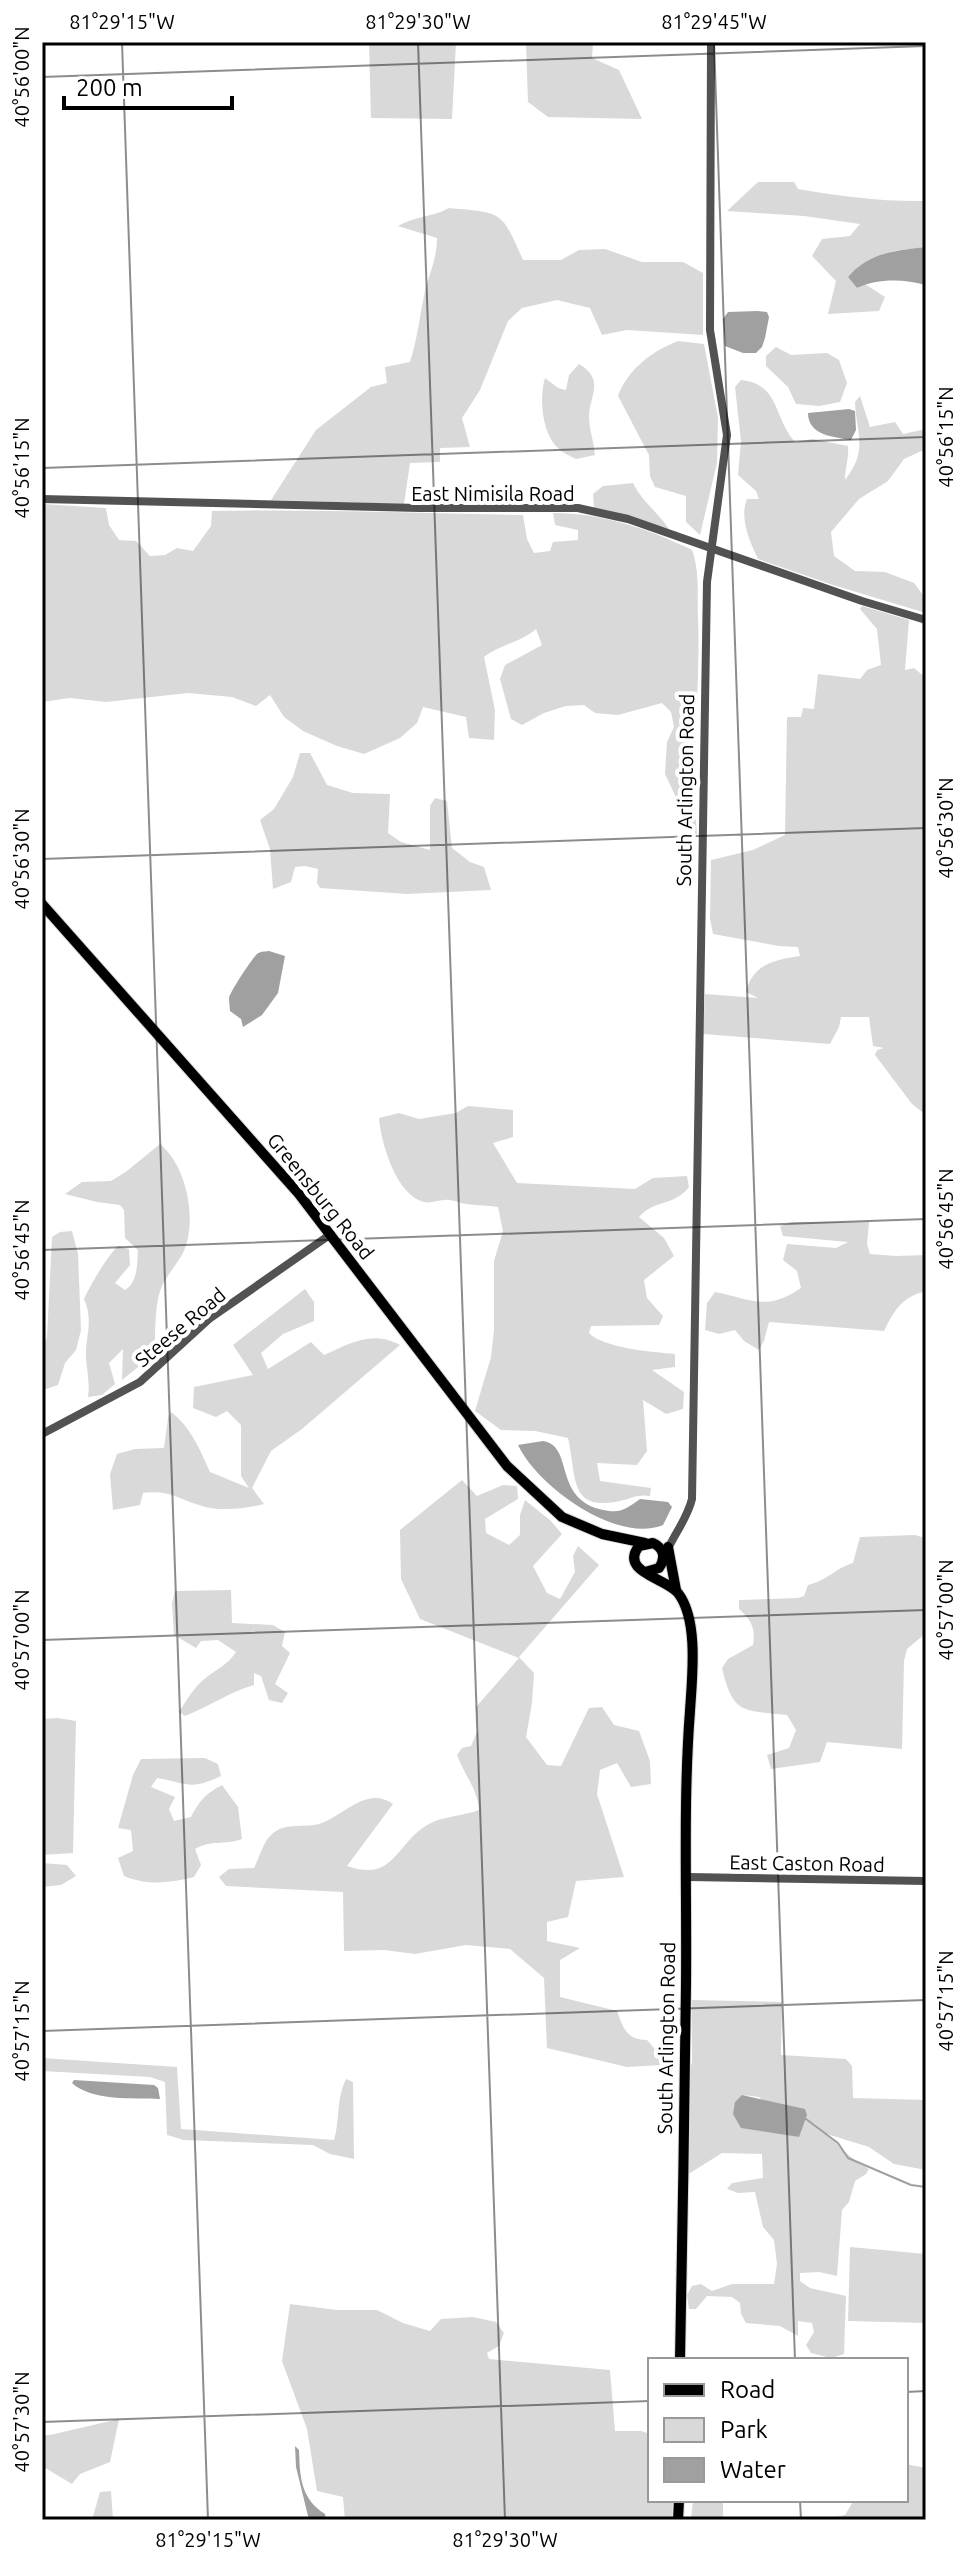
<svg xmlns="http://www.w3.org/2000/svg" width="968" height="2562" font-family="Ubuntu,sans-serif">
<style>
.green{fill:#d9d9d9;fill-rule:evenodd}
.water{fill:#a0a0a0}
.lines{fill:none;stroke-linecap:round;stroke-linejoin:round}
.stream{stroke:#a0a0a0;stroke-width:2}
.major-casing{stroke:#dbdbdb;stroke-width:12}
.minor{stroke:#525252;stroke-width:8}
.major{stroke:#000;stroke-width:10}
.ticks{fill:none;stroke:#000;stroke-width:2;stroke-opacity:0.45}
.labels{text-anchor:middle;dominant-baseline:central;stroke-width:8;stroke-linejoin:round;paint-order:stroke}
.street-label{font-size:20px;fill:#000;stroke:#fff}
.neatline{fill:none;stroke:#000;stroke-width:3}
.ticks-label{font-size:20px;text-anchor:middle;fill:#000}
</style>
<rect width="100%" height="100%" fill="#fff"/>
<!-- green -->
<g class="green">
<path d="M369,42H456L452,119L371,118Z"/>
<path d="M526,42H593L592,58L619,70L642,119L548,117L528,102Z"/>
<path d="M758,182H794L798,189C840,196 884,202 926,201V247L894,251L848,277L857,288L865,284L885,297L879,311L828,314L836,281L812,256L822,239L850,236L860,224L804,216L727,211Z"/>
<path d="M449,208C503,213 501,210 523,260H561L579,250L605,249L642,262H683L703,273V335L627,330L602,335L590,308L557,300L522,308L508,321L480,390L462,418L470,447L440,448V462L410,463L404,504L271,500L316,430L371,387L387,383L385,367L410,362C418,337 420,312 426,287C431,270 437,256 437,238L398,226C415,216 433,217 449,208Z"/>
<path d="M678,341L704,344L718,418L717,463L700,535L686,522V496L655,487L650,476L649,455L618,396C628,369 652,351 678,341Z"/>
<path d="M776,347L791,355L827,353L839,360L847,383L840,402L819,406L796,404L788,387L766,366V356Z"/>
<path d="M579,364C605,379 590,396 589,416C589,429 594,442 595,455L576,459C570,456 563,453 558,448C542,434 539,397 545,378L558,388L566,390L569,375Z"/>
<path d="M741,380C780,384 773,417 795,442L812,439L848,446C849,459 845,468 845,480C868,450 857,437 855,402L860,396L870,427L895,422L903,434L926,429V449L904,459L888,481L859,499L831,532L834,556L855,571L885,572L914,583L926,599V613L833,585L758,559C750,542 739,518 747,499H759L756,491L738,475L741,441L735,387Z"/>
<path d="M633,483C643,503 657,511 669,529L594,508L593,494L603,486Z"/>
<path d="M42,504L106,508L109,525L119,540L136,541L150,556L165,555L177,548L193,551L211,526L212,511C316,509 419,513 523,515L527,539L534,553L550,551L553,542L578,540V530L555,525L553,513C602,513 649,529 692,550C700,572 697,594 698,617C701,690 690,763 697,835L681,826L675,795L665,774L667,742L674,727L671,712L662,703L618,715L595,713L584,705L566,706L544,713L522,725L511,719L500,679L505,665L542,645L536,629C520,643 500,644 484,657L495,710L494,740L469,738L466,717L423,707L417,723L400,738L364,754L337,746L303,731L284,717L270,695L256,706L232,697L188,693L106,702L70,698L42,702Z"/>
<path d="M862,606L909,620L905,670L914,668L926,678V1115L912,1104L875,1055L877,1050L884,1048L873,1046L869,1017H841L839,1027L830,1044L703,1034L705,994L758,998L746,992C753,964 774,960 800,956L798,947L779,946L713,934L710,919L711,860L753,850L785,835L787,717H801L803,708L814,709L818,674L860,679L867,670L881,665L877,629L860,609Z"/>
<path d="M300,753H310L327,785L353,793L390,794L388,833L401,842L430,850V806L435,798L447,801L452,848L470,862L484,867L491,890L407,894L320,888L317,883L318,869L305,866L295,867L291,882L273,889L270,849L260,820L274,809L293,777Z"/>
<path d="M468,1106L513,1110V1137L493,1143L517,1183L635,1189L653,1178L687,1176L689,1187C673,1207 655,1199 639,1217L664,1238L674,1256L644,1280L647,1298L663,1316L659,1325L591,1326L589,1333C603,1348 652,1352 675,1354V1367L652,1370L684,1392L683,1409L666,1414L643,1400L647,1451L637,1465L597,1463L600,1481L651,1488L650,1496C639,1494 632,1498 620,1501C568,1512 577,1477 568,1438L535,1431L501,1430L475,1411L491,1357L494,1330V1261L503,1231L498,1207C488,1205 477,1206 467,1204C461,1204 455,1200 449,1200C440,1199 432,1204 424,1202C396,1195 381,1143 379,1118L399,1113L419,1119L456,1113Z"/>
<path d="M160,1144C187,1166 198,1221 183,1253C176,1266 164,1278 160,1291C154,1310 156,1335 154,1354L122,1380L123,1349L109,1363L115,1384L102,1395L88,1397C90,1383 87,1372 86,1358C85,1337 94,1321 84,1299C91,1284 106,1258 118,1246L129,1249L130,1265L115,1283L125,1290C138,1282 137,1264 138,1250L125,1238L124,1210L120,1205L97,1202L65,1194L82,1182L111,1181L127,1171Z"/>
<path d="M792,1222H869L867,1244L870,1254L896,1256L926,1255V1291C902,1297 895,1309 884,1331L769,1322L764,1341L759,1350L744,1341L735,1330L719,1334L705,1330L707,1303L715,1292C751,1299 766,1312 801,1288L797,1271L783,1260L787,1244L836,1248L848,1242L783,1236L780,1226Z"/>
<path d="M72,1231L78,1254L81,1330L76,1350L65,1363L58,1385L43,1390L42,1353L47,1337L52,1237L60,1232Z"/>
<path d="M305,1289L314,1302V1321L283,1334L261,1353L268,1369L311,1342L324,1355C351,1343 372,1330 400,1345L302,1429L271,1451L252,1488L264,1504C244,1509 218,1512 199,1505C175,1498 170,1490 143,1493L140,1505L113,1510L110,1474L117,1454L135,1449L164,1448L168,1418L171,1412C191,1427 200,1450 210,1472L249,1488L241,1476V1425L227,1411L216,1417L193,1408L194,1387L253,1375L233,1345Z"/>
<path d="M462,1480L477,1496L503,1485L517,1486L518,1499L485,1519L486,1533L509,1545L520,1535V1515L525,1500L551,1521L562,1534L533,1566L547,1593L560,1599L575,1572L573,1556L578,1546L599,1565L519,1657L534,1673L532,1703L526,1737L547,1765L561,1766L589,1708L602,1707L614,1725L639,1731L650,1761L651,1784L631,1787L617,1763L600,1770L597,1794L624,1877L576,1881L568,1917L547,1922V1941L580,1948L560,1960V1997L617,2011C623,2028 627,2040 647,2040L659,2054L662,2065L627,2067L547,2048L544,1978L510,1949L466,1945L415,1954L384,1950L344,1951L343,1892L226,1886L219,1877L229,1869L254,1868C259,1859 263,1842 271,1835C284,1822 303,1828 319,1824C343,1817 366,1785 393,1804L347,1866C395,1883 395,1843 429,1824C443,1816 464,1816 479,1810C478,1790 464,1774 457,1755L462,1748L471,1746L478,1730L476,1707L519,1658L420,1619L401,1579L400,1530Z"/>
<path d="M915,1535L925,1538L926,1633L907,1649L904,1661L902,1749L827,1742L820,1762L771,1769L767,1755L789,1748L796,1730L787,1715C743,1710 733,1715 722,1668L728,1659L753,1645C756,1628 751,1620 739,1609V1600L798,1598L804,1596L808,1585C828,1580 836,1568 853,1563L860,1537Z"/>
<path d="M231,1590L232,1623L273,1625L285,1632L282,1646L290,1653L275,1684L288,1693L282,1703L269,1700L261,1676L254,1673V1685C229,1692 209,1707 185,1716L179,1712C186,1701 193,1689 202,1681C214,1670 227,1666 236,1652L218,1640L201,1641L196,1648L174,1635L172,1603L175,1591Z"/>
<path d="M58,1718L76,1721L73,1853L42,1855V1719Z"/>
<path d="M205,1758L218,1764L221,1776C190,1791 187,1783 157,1778L151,1787L175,1797L169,1809L174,1821L191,1817C199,1801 206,1793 222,1785L238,1807L242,1839C222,1846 213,1839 195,1849L201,1865L194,1877C169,1883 148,1886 124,1876L118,1858L133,1851L131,1830L118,1828L133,1775L141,1759Z"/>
<path d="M42,1863L67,1865L76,1876L61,1885L42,1887Z"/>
<path d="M692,2000L782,2002L781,2055L846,2059L852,2066L853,2098L926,2100V2170L894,2164L869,2147L827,2134C844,2149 847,2157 869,2169L866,2174L855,2181L849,2202L842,2210L837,2276L819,2272L800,2273V2281L810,2288L846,2296L844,2354L831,2358L811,2353L806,2345L814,2332L812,2323L798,2321V2336L780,2326L746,2323L741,2314L740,2303L732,2297L707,2296L696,2309H689L687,2295L692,2286L701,2284L712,2291L732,2284H774L777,2264L774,2240L763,2227L755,2192L738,2193L727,2189L732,2183L763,2178L762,2154L722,2153L687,2175L686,2078L692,2063ZM743,2095L759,2097L799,2137L774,2132L735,2102Z"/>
<path d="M42,2058L177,2067L181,2129L334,2140C340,2119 336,2099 346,2079L353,2082L354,2159L330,2154L313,2145L184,2140L167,2135L165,2082L150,2077L42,2071Z"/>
<path d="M850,2247L926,2254V2323L848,2321Z"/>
<path d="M290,2304L337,2310H377L403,2323L430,2331L441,2319L473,2317L496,2322L504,2333L499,2346L487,2353L489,2359L610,2370L615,2431H641L650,2434V2500H673L672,2520H345L343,2497L317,2491L307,2429L282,2361Z"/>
<path d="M119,2419L110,2462L80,2474L72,2484L42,2466V2435H50Z"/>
<path d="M906,2464L926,2468V2520H819L845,2515L854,2500H906Z"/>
<path d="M111,2491L113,2520H92L100,2492Z"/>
<path d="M693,2500H723V2520H691Z"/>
</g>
<!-- water -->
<g class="water">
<path d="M926,247V285C904,279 878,278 857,288L848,277C870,252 894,251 926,247Z"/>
<path d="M758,311L767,312L769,317L765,338L762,347L756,353H743L725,346L723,319L728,312Z"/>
<path d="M849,409L855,411L856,430L851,440C833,437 808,435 808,413Z"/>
<path d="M269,951L285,956L278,993L262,1015L243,1027L241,1019L230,1011C230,1010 229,1000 229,998C230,992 253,957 257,954C261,951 263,952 269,951Z"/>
<path d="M543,1441C574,1446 553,1496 599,1509C620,1514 623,1511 640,1499L668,1502L672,1507L663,1525C617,1544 537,1486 518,1445Z"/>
<path d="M74,2080L154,2085L158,2088L160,2099C134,2098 91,2101 72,2083Z"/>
<path d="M742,2095L805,2109L807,2115L799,2137L741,2128L733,2114L735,2102Z"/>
<path d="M295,2446L299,2450C300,2476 300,2498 325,2514L326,2520H309L296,2467Z"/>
</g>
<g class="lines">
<!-- stream -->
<path class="stream" d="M806,2119L838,2143L848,2158L911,2185L926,2187"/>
<defs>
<g id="major">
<path d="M42,904L299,1194L507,1466L562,1517L602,1534L645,1543"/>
<path d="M668,1547L676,1590"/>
<path d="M645,1572L659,1568C666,1558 664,1548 653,1543L639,1546C619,1572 666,1578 678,1593C699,1620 692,1678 690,1711C683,1801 687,1893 686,1984C685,2109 682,2235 680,2360"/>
<path d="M678,2520L679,2500"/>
</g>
</defs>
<!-- major casing -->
<use href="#major" class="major-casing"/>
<!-- minor -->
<g class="minor">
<path d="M42,499L419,508H578L628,519L862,601L926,620"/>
<path d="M42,1434L140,1382L209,1319L331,1234"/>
<path d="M667,1551C675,1533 687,1519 692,1499L707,582L727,435L710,330L711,42"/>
<path d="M687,1877L926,1881"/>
</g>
<!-- major -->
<use href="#major" class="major"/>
</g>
<!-- ticks -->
<path class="ticks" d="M122,42L208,2520M418,42L505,2520M714,42L795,2360M42,77L926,46M42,468L926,437M42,859L926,828M42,1250L926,1219M42,1640L926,1610M42,2031L926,2000M906,2392L926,2391M42,2422L650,2401M800,2500L801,2520"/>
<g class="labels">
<!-- street labels -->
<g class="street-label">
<text x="493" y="493">East Nimisila Road</text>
<text transform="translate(685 790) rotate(-89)">South Arlington Road</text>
<text transform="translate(321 1196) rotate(51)">Greensburg Road</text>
<text transform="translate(180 1327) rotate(-40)">Steese Road</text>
<text transform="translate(807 1863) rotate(1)">East Caston Road</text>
<text transform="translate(666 2038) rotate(-89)">South Arlington Road</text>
</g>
</g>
<!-- border -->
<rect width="968" height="2562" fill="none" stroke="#ffffff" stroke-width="88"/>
<!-- legend -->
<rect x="648" y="2358" width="260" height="144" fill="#ffffff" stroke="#999999" stroke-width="2"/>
<rect x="664" y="2384" width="40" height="12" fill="#000000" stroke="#999999" stroke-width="2"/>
<text x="720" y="2398" font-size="24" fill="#000000">Road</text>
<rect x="664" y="2418" width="40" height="24" fill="#d9d9d9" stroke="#999999" stroke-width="2"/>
<text x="720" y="2438" font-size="24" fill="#000000">Park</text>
<rect x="664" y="2458" width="40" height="24" fill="#a0a0a0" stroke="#999999" stroke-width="2"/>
<text x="720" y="2478" font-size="24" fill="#000000">Water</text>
<!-- scale -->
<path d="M64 96v12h168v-12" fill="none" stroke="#000000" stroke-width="4"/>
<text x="76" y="96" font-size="24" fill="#000000" stroke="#ffffff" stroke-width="6" paint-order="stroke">200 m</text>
<rect x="44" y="44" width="880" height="2474" class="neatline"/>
<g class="ticks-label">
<text x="122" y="29">81°29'15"W</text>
<text x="418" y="29">81°29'30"W</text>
<text x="714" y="29">81°29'45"W</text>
<text transform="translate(22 77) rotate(-90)" y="7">40°56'00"N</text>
<text transform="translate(946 437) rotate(-90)" y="7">40°56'15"N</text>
<text transform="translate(22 468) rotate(-90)" y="7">40°56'15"N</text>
<text transform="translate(946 828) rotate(-90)" y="7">40°56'30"N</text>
<text transform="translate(22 859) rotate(-90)" y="7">40°56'30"N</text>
<text transform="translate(946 1219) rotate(-90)" y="7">40°56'45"N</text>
<text transform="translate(22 1250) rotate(-90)" y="7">40°56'45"N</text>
<text transform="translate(946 1610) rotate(-90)" y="7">40°57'00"N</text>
<text transform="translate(22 1640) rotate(-90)" y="7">40°57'00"N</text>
<text transform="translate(946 2001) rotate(-90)" y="7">40°57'15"N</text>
<text transform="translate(22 2031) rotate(-90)" y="7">40°57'15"N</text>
<text transform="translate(22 2422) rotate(-90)" y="7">40°57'30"N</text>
<text x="208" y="2547">81°29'15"W</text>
<text x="505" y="2547">81°29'30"W</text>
</g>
</svg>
